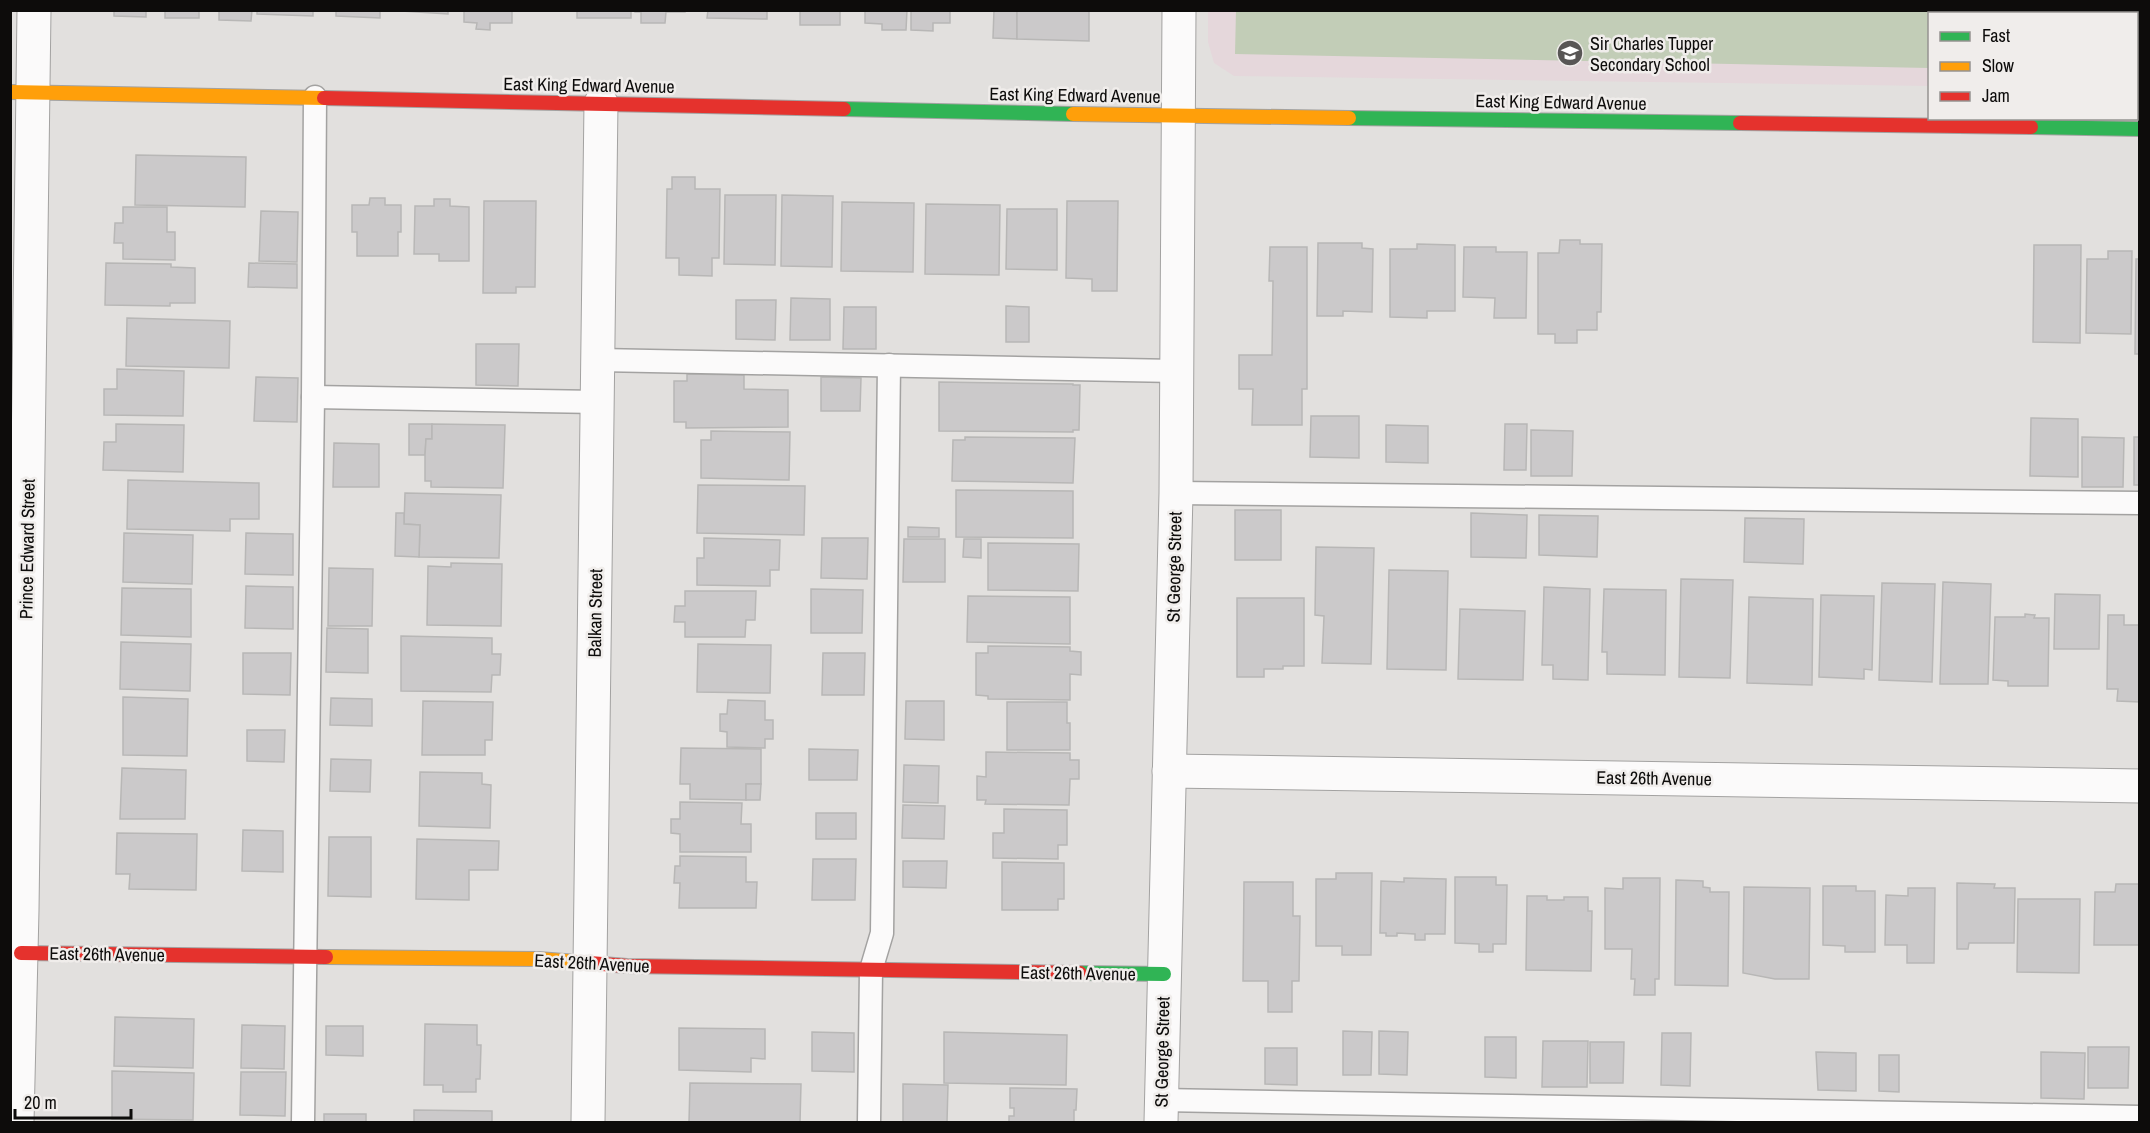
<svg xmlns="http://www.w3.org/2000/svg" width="2150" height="1133" font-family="'Archivo Narrow',sans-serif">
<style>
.education{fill:#e5d7db}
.green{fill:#c2cdb7}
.building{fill:#cbc9ca;stroke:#b8b7b6;stroke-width:1.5}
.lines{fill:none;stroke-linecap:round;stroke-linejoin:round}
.lane-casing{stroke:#a3a2a1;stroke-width:25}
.street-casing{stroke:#a3a2a1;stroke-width:35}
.fast-casing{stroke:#a3a2a1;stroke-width:16}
.slow-casing{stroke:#a3a2a1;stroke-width:16}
.jam-casing{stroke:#a3a2a1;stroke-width:16}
.lane{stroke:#fbfafa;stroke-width:22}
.street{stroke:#fbfafa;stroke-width:33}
.fast{stroke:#30b455;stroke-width:14}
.slow{stroke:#ff9f0a;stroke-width:14}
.jam{stroke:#e5322d;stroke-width:14}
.labels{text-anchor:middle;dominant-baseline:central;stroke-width:5;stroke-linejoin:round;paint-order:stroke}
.poi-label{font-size:18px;fill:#0d0c0b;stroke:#f0edeb;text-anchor:start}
.street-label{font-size:18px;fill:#0d0c0b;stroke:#f0edeb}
</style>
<rect width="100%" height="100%" fill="#e2e0de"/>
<!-- education -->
<path class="education" d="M1208,10L1961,11V13L1930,14L1929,86L1234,76L1214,63L1208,42Z"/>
<!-- green -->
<path class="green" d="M1236,10H1935V13L1930,14L1929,68L1235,54Z"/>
<!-- building -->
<g class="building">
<path d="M114,10H146V17L114,16Z"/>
<rect x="165" y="10" width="34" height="8"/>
<path d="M219,10H252L251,21L219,20Z"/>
<path d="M257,10H313V16L257,14Z"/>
<path d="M336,10H380V18L336,16Z"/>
<path d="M385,10H448V14Z"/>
<path d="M464,10H512V23H490V30L476,29L477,23L464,22Z"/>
<rect x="577" y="10" width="54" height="8"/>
<path d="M635,10H685V12H666L665,23H641V12H635Z"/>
<path d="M708,10H767V19L707,18Z"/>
<rect x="800" y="10" width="40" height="15"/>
<path d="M865,10H907L906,30H882V24L865,23Z"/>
<path d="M911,10H950V23H933V31L911,30Z"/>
<path d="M994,10H1017V39L993,38Z"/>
<path d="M1017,10H1089V41L1017,39Z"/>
<path d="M2109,10H2140V36H2136V14H2108Z"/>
<path d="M136,155L246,157L245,207L135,205Z"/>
<path d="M672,177H695V189H720L719,258H712V276L679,275V258H666L667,189H672Z"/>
<path d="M725,195H776L775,265L724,264Z"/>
<path d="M782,195L833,196L832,267L781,266Z"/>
<path d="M370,198H385V205H401V232H398V256H357V232H352V205H369Z"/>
<path d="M434,199H450V206L469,207V261H439V254H414L415,206H434Z"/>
<path d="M484,201H536L535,287H516V293H483Z"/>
<path d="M1067,201H1118L1117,291H1092V279L1066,278Z"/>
<path d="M842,202L914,203L913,272L841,271Z"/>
<path d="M926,204L1000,205L999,275L925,274Z"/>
<path d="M123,207H167V232H175V260L123,259V243H114L115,223H123Z"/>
<path d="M1007,209H1057V270L1006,269Z"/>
<path d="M261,211L298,212L297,262L259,261Z"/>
<path d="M1560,240H1580V244H1602L1601,312H1597V330H1577V343H1555V334H1538V253H1559Z"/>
<path d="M1318,243H1362V248L1373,249L1372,312L1343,311V316H1317Z"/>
<path d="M1417,244L1455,245V311H1427V318L1390,317V249H1417Z"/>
<path d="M2034,245H2081L2080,343L2033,342Z"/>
<path d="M1270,247H1307V389H1302V425H1252L1253,389H1239V355H1272L1273,281H1269Z"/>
<path d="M1464,247H1496V252H1527L1526,318H1494L1495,298L1463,297Z"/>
<path d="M2108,251H2132L2131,334L2086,333L2087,259H2108Z"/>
<path d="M2136,259H2140V354H2135Z"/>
<path d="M106,263L171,264V267L195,268V303H170V306L105,305Z"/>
<path d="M249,263L297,264V288L248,287Z"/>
<path d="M791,298L830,299V340H790Z"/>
<path d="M736,300H776L775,340L736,339Z"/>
<path d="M1006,306L1029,307V342H1006Z"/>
<path d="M844,307H876V349H843Z"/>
<path d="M127,318L230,321L229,368L126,366Z"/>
<path d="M476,344H519L518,386L476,385Z"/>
<path d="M117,369L184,371L183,416L104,415V389H117Z"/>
<path d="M687,374L744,375V389L788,390V427L686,428V422H674V381H687Z"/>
<path d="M256,377L298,378L297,422L254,421Z"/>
<path d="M821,377L861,378L860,411H821Z"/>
<path d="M939,382L1073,384V385H1080L1079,430H1073V432L939,431Z"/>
<path d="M1311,416H1359V458L1310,457Z"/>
<path d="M2031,418L2078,419V477L2030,476Z"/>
<path d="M116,424L184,425L183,472L103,470L104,442H116Z"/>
<path d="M409,424H432V439H426L425,455H409Z"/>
<path d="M432,424L505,425L503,488L431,487V481H425V455L426,439H432Z"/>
<path d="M1505,424H1527L1526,470H1504Z"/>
<path d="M1386,425L1428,426V463L1386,462Z"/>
<path d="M1531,430L1573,431L1572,476H1531Z"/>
<path d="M711,431L790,432L789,480L701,478V440H711Z"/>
<path d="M965,437L1075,438L1073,483L952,481L953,440H965Z"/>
<path d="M2082,437L2124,438L2123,487H2082Z"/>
<rect x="2134" y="437" width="6" height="48"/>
<path d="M334,443L379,444V487H333Z"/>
<path d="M128,480L259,483V519H230V531L127,529Z"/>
<path d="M698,485L805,486L804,535L697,533Z"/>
<path d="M956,490L1073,491V538L956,537Z"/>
<path d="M405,493L501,495L499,558L419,557L420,525L404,524Z"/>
<rect x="1235" y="510" width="46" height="50"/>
<path d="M396,513H404V524L420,525L419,557L395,556Z"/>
<path d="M1471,513L1527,515L1526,558L1471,557Z"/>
<path d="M1539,515L1598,516L1597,557L1539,555Z"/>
<path d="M1745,518L1804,519L1803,564L1744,562Z"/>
<path d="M908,527L939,528V537H908Z"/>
<path d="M124,533L193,535L192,584L123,582Z"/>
<path d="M246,533L293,534V575L245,574Z"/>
<path d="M704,538L780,540L779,570H770V586L697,585V558H704Z"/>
<path d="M822,538H868L867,579L821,578Z"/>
<path d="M904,539H945V582H903Z"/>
<path d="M964,539H981V558L963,557Z"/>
<path d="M988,543L1079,544L1078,591L988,590Z"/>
<path d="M1316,547L1374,548L1371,664L1322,663L1324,616L1315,615Z"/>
<path d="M451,563L502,564L501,626L427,625L428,566L451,567Z"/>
<path d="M329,568L373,569L372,626H328Z"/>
<path d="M1389,570L1448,571L1446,670L1387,669Z"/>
<path d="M1681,579L1733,580L1730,678L1679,677Z"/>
<path d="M1943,582L1991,584L1988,684H1940Z"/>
<path d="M1882,583L1935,584L1932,682L1879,680Z"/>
<path d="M246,586L293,587V629L245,628Z"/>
<path d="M1544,587L1590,589L1588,680L1553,679V665H1542Z"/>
<path d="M122,588L191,589V637L121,635Z"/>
<path d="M811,589L863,590L862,633H811Z"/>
<path d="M1604,589L1666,590L1665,675L1607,674V652H1602Z"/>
<path d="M685,591H756L755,620H746L745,637H685V622H674L675,606H685Z"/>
<path d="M2055,594L2100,595L2099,649H2054Z"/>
<path d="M1821,595L1874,596L1872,670L1864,669V679L1819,677Z"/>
<path d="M968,596L1070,597V644L967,642Z"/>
<path d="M1749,597L1813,599L1812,685L1747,683Z"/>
<path d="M1237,598H1304V666H1283V669H1264V677H1237Z"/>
<path d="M1460,609L1525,611L1523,680L1458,679Z"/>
<path d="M2025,614L2035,615L2034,618H2049L2048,686H2008V681L1993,680L1995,617H2025Z"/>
<path d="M2108,615H2124V625H2140V702L2117,701L2118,689H2107Z"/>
<path d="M327,628L368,629V673L326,672Z"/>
<path d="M401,636L492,638V654H501L500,675H492L491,692L401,691Z"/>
<path d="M121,642L191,644L190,691L120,689Z"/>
<path d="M698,644L771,645L770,693L697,692Z"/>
<path d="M988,646L1070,647V651L1081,652V675L1070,674V700L988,699V696L976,695V653H988Z"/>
<path d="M243,653H291L290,695L243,694Z"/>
<path d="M823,653H865L864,695H822Z"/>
<path d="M123,697L188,699L187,756L123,755Z"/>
<path d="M331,698L372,699V726L330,725Z"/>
<path d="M728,700L765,701V720H773V739H765V748L727,747V732L720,731V714H727Z"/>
<path d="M423,701L493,702L492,740H485V755H422Z"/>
<path d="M906,701H944V740L905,739Z"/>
<path d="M1007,702H1067V723H1070V750H1007Z"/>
<path d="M247,730H285L284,762L247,761Z"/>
<path d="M681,748L761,749V784H746V800L690,799V784H680Z"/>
<path d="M809,749L858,750L857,780H809Z"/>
<path d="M986,752L1070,753V760H1079V779H1070L1069,805L985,804L986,800H977V776L986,777Z"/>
<path d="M331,759L371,760L370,792L330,791Z"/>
<path d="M904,765L939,766L938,803L903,802Z"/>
<path d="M122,768L186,770L185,819H120Z"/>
<path d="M420,772L482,773V784L491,785L490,828L419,826Z"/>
<path d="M746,784H761L760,800H746Z"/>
<path d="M680,802L742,803L741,824H751V852H680V834L671,833V819H680Z"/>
<path d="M903,805L945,806L944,839L902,838Z"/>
<path d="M1004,809L1067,810V845H1058V859L993,858V833H1004Z"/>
<rect x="816" y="813" width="40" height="26"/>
<path d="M243,830L283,831V872L242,871Z"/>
<path d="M117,833L197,834L196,890L129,889L130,874H116Z"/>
<path d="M329,837H371V897L328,896Z"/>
<path d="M417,839L499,841L498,870H469V900L416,899Z"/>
<path d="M680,856L746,857V882H757L756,908H679L680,883H674L675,866H680Z"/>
<path d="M813,859H856L855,900H812Z"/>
<path d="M903,861H947L946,888L903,887Z"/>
<path d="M1002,862L1064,863V899H1058V910H1002Z"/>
<path d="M1336,873H1372L1371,955H1342V946H1316V879H1336Z"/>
<path d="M1455,877H1496V885H1507L1506,944H1493V952H1479V944L1455,943Z"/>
<path d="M1404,878L1446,879L1445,934H1425V940H1415V934L1397,933V936H1386V933H1380L1381,881L1404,882Z"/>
<path d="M1623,878H1660L1659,979H1655V995H1634L1635,979H1631L1632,949H1605V888L1623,889Z"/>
<path d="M1676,880L1703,881V887L1710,888V892H1729L1728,986L1675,985Z"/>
<path d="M1244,882H1293V916H1300L1299,981H1292V1012H1268V981H1243Z"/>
<path d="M1957,883L1995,884L1994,888H2015L2014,943H1969L1968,949H1957Z"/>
<path d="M2116,884H2140V945H2094L2095,892H2115Z"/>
<path d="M1823,886H1856V891H1875V952H1845V946L1823,945Z"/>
<path d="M1744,887L1810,888L1809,979H1775L1743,973Z"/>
<path d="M1908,888H1935L1934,963H1907V945H1885L1886,895L1908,896Z"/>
<path d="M1527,896H1547V900H1564V897H1588V911H1592L1591,971L1526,970Z"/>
<path d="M2018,899H2080L2079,973L2017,972Z"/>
<path d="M115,1017L194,1019L193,1068L114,1066Z"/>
<path d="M425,1024L477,1025V1045H481L480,1079H476V1092H443V1085H424Z"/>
<path d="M242,1025L285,1026L284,1069L241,1068Z"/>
<path d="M326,1026H363V1056L326,1055Z"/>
<path d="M679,1028L765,1029V1059L751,1058V1072L679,1070Z"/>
<path d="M1343,1031L1372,1032L1371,1075H1343Z"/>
<path d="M1379,1031L1408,1032L1407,1075L1379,1074Z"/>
<path d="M812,1032L854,1033V1072L812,1071Z"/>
<path d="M944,1032L1067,1035L1066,1085L944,1083Z"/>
<path d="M1662,1033H1691L1690,1086L1661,1085Z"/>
<path d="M1485,1037H1516V1078L1485,1077Z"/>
<path d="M1543,1041H1588L1587,1087H1542Z"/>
<path d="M1590,1042H1624L1623,1083H1590Z"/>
<path d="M2088,1047H2129L2128,1088H2088Z"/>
<path d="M1265,1048H1297V1085L1265,1084Z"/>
<path d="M1816,1052L1856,1053V1091L1818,1090Z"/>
<path d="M2041,1052L2085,1053L2084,1099L2041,1098Z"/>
<path d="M1879,1055H1899V1092L1879,1091Z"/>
<path d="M112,1071L194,1073L193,1120L112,1119Z"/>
<path d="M241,1072H286L285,1116L240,1115Z"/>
<path d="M690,1083L801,1084L800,1122H689Z"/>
<path d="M903,1084L948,1085L947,1122H903Z"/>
<path d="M1010,1088L1077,1089L1076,1110H1074V1122H1009V1116H1014V1108H1010Z"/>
<path d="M414,1110L492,1111V1122H414Z"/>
<rect x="324" y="1114" width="42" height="8"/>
</g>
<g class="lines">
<defs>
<g id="lane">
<path d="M599,360L1176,371"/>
<path d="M313,397L598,402"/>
<path d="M1176,493L2140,503"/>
<path d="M1161,1100L2140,1117"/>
<path d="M303,1122L313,397L315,97"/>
<path d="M869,1122L871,970L882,933L889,365"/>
</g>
<g id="street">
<path d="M2001,14V10"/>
<path d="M1169,771L2140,786"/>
<path d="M17,1122L22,910L34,10"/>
<path d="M588,1122L601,103"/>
<path d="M1161,1122L1176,493L1179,10"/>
</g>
<g id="fast">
<path d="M844,109L1073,114"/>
<path d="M1349,118L1740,123"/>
<path d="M2031,127L2140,129"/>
<path d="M1080,973L1164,974"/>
</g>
<g id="slow">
<path d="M10,92L324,98"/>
<path d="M1073,114L1349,118"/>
<path d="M326,957L538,959L577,962"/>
</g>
<g id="jam">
<path d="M324,98L844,109"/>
<path d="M1740,123L2031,127"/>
<path d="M21,953L326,957"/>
<path d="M577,962L627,966L1080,973"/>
</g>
</defs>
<!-- lane casing -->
<use href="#lane" class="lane-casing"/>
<!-- street casing -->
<use href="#street" class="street-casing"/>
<!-- fast casing -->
<use href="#fast" class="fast-casing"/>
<!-- slow casing -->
<use href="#slow" class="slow-casing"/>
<!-- jam casing -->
<use href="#jam" class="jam-casing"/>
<!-- lane -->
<use href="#lane" class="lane"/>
<!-- street -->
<use href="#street" class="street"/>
<!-- fast -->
<use href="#fast" class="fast"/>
<!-- slow -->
<use href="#slow" class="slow"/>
<!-- jam -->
<use href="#jam" class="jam"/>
</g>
<!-- icons -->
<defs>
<symbol id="school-disc" viewBox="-11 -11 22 22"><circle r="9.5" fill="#585655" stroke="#f0edeb"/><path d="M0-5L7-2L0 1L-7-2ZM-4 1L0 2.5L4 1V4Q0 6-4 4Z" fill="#fff"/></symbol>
</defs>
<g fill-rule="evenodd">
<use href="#school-disc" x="1555" y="38" width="30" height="30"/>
</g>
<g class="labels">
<!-- poi labels -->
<g class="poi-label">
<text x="1590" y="43">Sir Charles Tupper<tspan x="1590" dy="21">Secondary School</tspan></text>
</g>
<!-- street labels -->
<g class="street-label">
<text transform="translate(589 85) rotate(1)">East King Edward Avenue</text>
<text transform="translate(1075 95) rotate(1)">East King Edward Avenue</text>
<text transform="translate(1561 102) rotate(1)">East King Edward Avenue</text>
<text transform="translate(27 549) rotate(-89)">Prince Edward Street</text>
<text transform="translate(1174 567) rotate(-89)">St George Street</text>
<text transform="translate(595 613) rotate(-89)">Balkan Street</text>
<text transform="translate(1654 778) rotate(1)">East 26th Avenue</text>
<text transform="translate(107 954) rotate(1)">East 26th Avenue</text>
<text transform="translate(592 963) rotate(3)">East 26th Avenue</text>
<text transform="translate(1078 973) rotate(1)">East 26th Avenue</text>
<text transform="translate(1162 1052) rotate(-89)">St George Street</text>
</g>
</g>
<!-- border -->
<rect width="2150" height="1133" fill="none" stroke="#0d0c0b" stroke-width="24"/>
<!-- legend -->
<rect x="1928" y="12" width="210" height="108" fill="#f0edeb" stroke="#959391" stroke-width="1.5"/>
<rect x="1940" y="32" width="30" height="9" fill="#30b455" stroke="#959391" stroke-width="1.5"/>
<text x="1982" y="42" font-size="18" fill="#0d0c0b">Fast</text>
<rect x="1940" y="62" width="30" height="9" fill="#ff9f0a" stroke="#959391" stroke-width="1.5"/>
<text x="1982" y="72" font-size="18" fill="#0d0c0b">Slow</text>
<rect x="1940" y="92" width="30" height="9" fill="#e5322d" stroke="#959391" stroke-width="1.5"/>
<text x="1982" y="102" font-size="18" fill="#0d0c0b">Jam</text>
<!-- scale -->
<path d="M15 1109v9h116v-9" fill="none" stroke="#0d0c0b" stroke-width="3"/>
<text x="24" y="1109" font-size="18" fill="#0d0c0b" stroke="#f0edeb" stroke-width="4.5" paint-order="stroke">20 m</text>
</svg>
